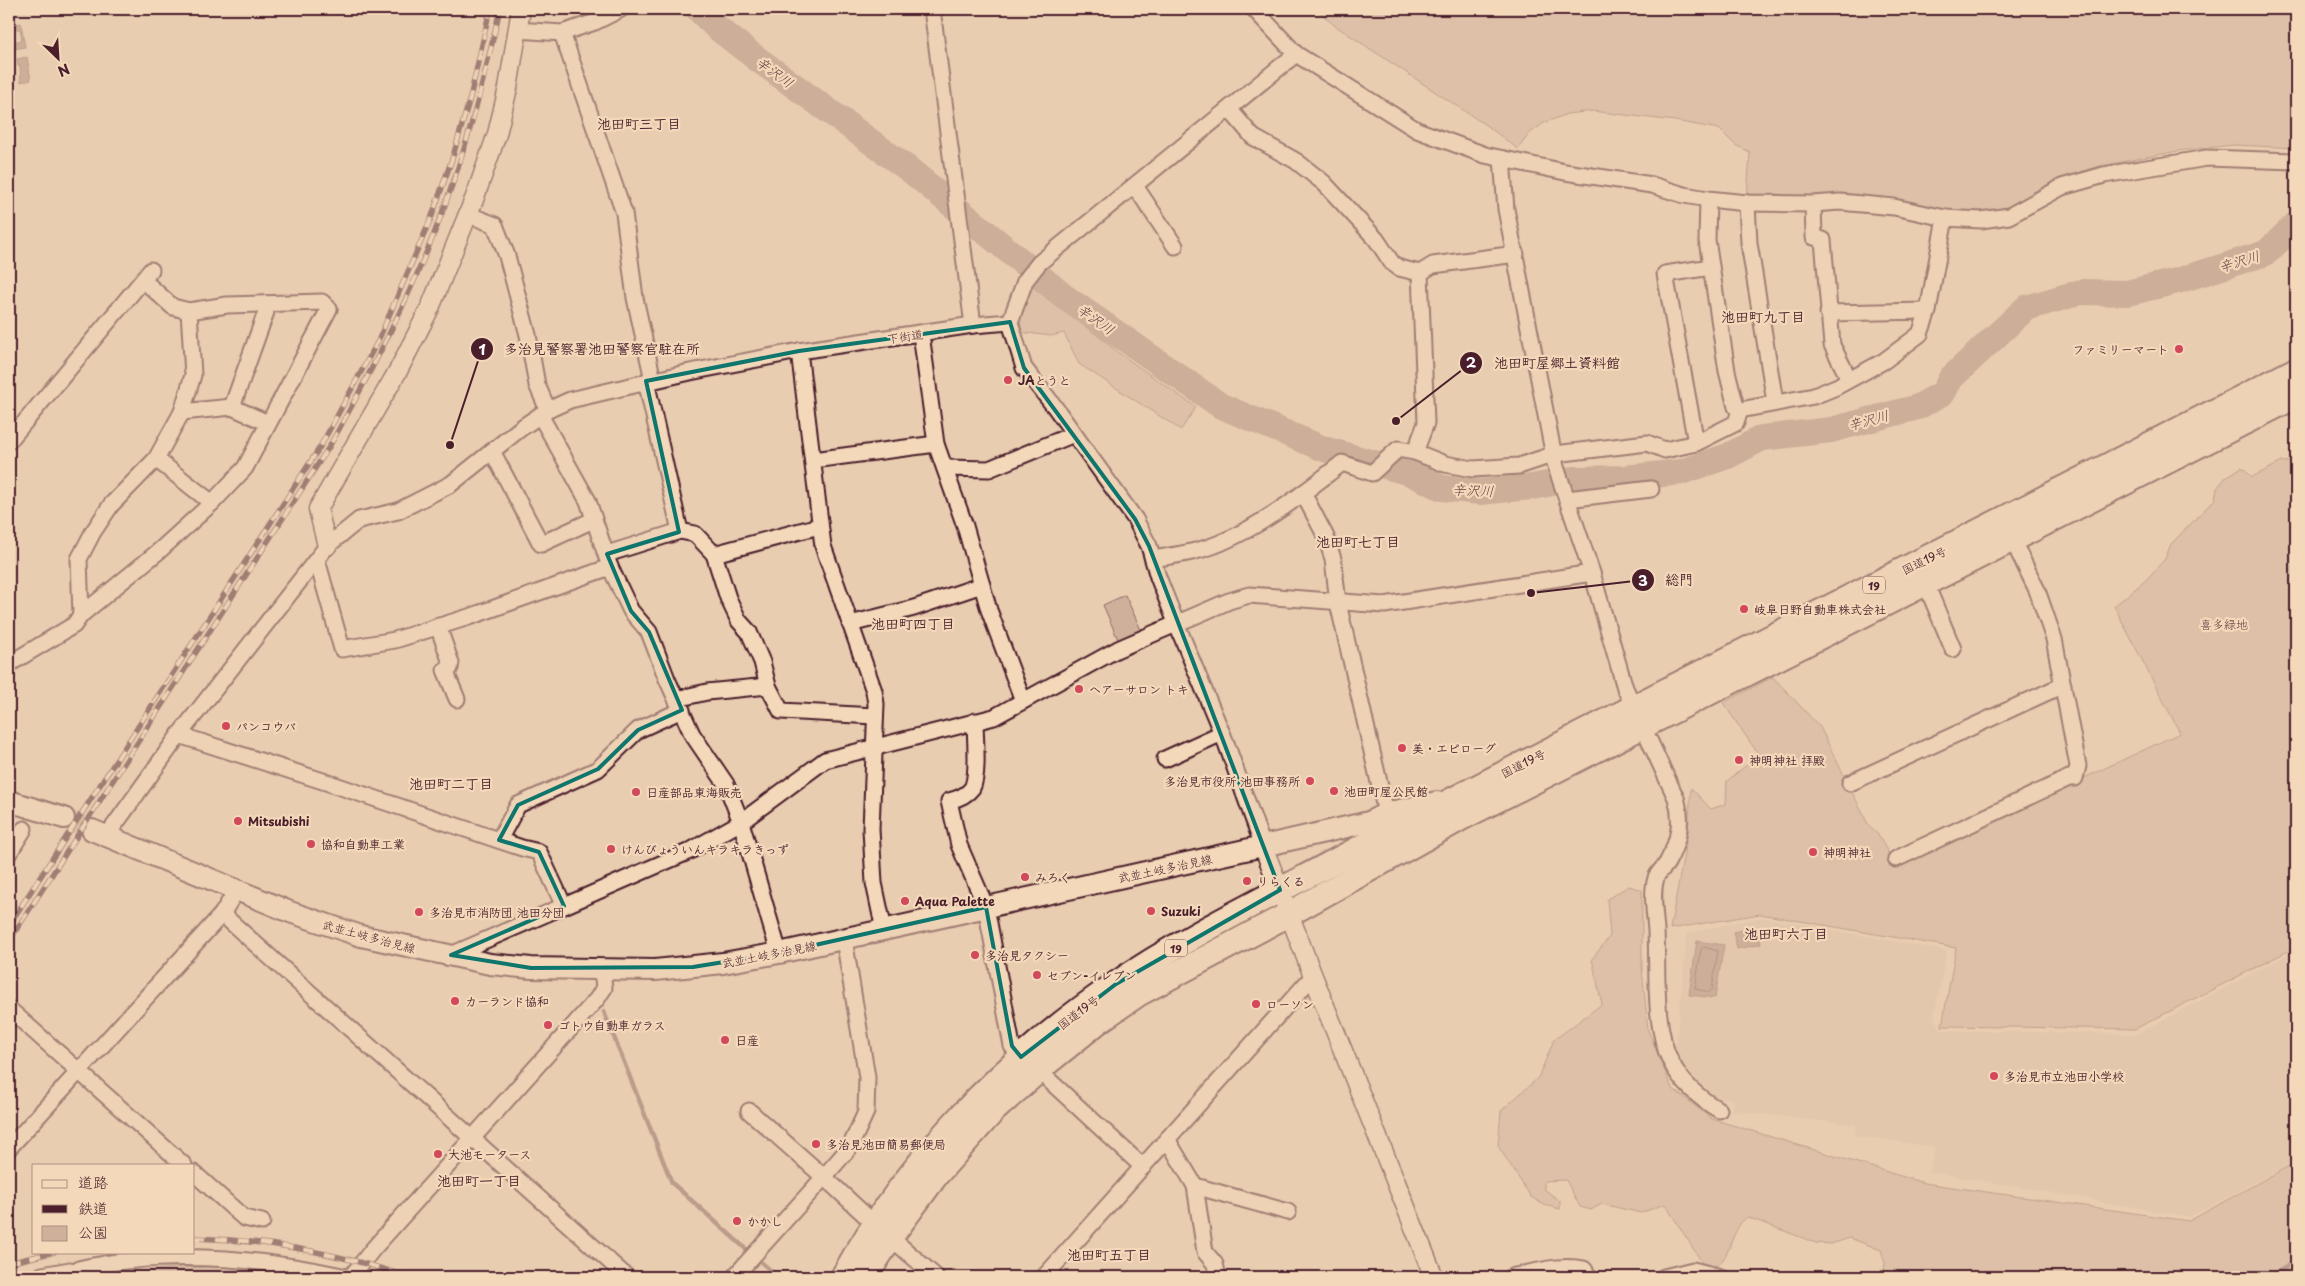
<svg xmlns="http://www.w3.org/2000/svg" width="2305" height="1286" font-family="'Playpen Sans','Klee One',sans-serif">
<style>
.built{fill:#dcbea6}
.green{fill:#ceb09b;stroke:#8c6863}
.water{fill:#aa887c;stroke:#845e5c}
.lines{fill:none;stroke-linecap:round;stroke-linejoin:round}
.shore{stroke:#70494b;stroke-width:1}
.stream{stroke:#845e5c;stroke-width:4.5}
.river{stroke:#aa887c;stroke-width:26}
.secondary-tunnel{stroke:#c9aa96;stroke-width:20;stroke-dasharray:20 10;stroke-linecap:butt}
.minor-casing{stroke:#4a1f2b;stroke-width:19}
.tertiary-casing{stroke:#4a1f2b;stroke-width:21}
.secondary-casing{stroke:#4a1f2b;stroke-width:24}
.trunk-casing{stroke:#4a1f2b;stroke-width:28}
.minor{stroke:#f3d8ba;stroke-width:15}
.tertiary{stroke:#f3d8ba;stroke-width:18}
.secondary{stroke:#f3d8ba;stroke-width:20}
.trunk{stroke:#f3d8ba;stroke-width:24}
.rail-casing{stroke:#4a1f2b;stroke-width:5.5}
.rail{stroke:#f3d8ba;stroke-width:4;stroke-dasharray:11;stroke-linecap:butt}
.marked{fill:none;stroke:#0f766e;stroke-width:4;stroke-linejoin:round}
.poi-dot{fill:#d1495b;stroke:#f3d8ba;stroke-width:2}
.labels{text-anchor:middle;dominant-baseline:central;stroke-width:4.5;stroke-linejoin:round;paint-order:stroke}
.shield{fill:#f3d8ba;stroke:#7d5656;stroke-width:1}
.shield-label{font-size:11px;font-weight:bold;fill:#4a1f2b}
.street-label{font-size:12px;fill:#4a1f2b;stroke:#f3d8ba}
.poi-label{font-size:12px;font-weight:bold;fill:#4a1f2b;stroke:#f3d8ba;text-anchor:start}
.park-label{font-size:12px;fill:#643c41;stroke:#f3d8ba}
.water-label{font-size:14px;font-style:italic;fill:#673e43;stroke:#f3d8ba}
.neighbourhood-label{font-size:14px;font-weight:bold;fill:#4a1f2b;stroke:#f3d8ba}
.leader{fill:none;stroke:#4a1f2b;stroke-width:2}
.callout-dot{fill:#4a1f2b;stroke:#f3d8ba;stroke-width:2}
.mark-label{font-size:15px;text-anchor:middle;font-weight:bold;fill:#fff}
.callout-label{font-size:14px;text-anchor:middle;font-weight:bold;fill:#4a1f2b;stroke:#f3d8ba;stroke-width:4.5;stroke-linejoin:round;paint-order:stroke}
</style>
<rect width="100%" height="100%" fill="#e9cdb1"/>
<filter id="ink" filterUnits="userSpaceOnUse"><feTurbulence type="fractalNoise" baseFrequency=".02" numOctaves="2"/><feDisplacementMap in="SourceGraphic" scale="10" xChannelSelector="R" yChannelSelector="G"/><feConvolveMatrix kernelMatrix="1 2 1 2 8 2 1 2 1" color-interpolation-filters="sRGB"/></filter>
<g filter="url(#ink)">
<!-- built -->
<path class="built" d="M1762,917L1947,951L1934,1018L1942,1030L2137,1034L2296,950V1161L2190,1217L1930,1172L1934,1147L1855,1136L1856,1125L1731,1111L1733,1100L1706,1096L1675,1056L1687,933Z"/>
<!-- green -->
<g class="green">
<path d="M1316,9H2296V148L2234,145L2178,151L2095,167L2056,181L2006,211L1947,213L1747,197L1750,152L1735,145L1719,129L1675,121L1592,111L1567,114L1544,123L1529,134L1518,149L1490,128L1334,25Z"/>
<path d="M1033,283L1119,353L1196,407L1181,430L1079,364L1064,333L1051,336L1018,332L1027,295Z"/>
<path d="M2296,461V947L2135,1029L1942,1026L1956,948L1760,914L1670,929L1688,832L1691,788L1711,809L1726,804L1727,781L1759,755L1723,703L1773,677L1820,727L1868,824L1878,835L1896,866L2180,733L2114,606L2146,580L2165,559L2171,544L2215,499L2217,488L2226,477L2242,467L2252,477L2282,462Z"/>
<path d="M1125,595L1143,634L1120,644L1103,605Z"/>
<path d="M1629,886L1642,890V968L1648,1030L1672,1088L1712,1119L1924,1183L2189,1221L2296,1162V1277H1883L1885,1263L1881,1250L1850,1238L1831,1244L1816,1243L1747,1217C1730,1229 1733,1255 1716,1266L1703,1264L1665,1204L1641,1213L1602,1204L1591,1210L1580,1207L1566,1180L1544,1181V1189L1560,1201V1209L1544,1205L1531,1197L1498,1146L1501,1111L1538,1078L1554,1040L1602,1004L1592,959L1610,936L1607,899Z"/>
<path d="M173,1268C200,1268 257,1264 280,1277H88Z"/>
</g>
<!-- water -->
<g class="water">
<path d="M21,23L25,47L14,49L13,42L22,40L20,29L11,30L10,25Z"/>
<path d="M27,57L31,80L21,82L20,66H18L17,59Z"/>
<path d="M1758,927L1761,944L1737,949L1733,932Z"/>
<path d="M1697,941L1724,945L1715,998L1689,995Z"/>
</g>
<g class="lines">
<!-- shore -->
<path class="shore" d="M1704,947L1718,951L1712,990L1709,992L1695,989L1701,949Z"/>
<!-- stream -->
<g class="stream">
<path d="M604,1012L672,1183L747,1250"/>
<path d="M762,1263L778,1277"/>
<path d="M2270,1277L2296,1261"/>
</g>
<!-- river -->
<path class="river" d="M698,9L716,27L756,58L911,171L1066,298L1221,406L1324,449L1410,473L1442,488L1480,492L1532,487L1573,479L1625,478L1681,472L1728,456L1762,438L1831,430L1918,407L1943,393L1951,378L2026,308L2081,292L2127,293L2177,281L2266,253L2296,224"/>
<!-- secondary-tunnel -->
<path class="secondary-tunnel" d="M64,818L92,830"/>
<defs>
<g id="minor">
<path d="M932,9L973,325"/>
<path d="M1254,9L1296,54L1417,130L1485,155L1565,172L1652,185L1684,195L1708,199L1747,203L1813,204L1840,202L1894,207L1945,218L1981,220L2009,216L2062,187L2104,175L2207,158L2296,161"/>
<path d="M517,30L562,33L624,213L635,298L653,380"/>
<path d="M562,33L595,22L621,9"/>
<path d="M1230,110L1253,137L1296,161L1324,183L1376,239L1392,263L1399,268L1420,273L1426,423L1415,452L1445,464L1473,469L1519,466L1555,454L1647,443L1665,450L1696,443L1736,423L1740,410L1814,396L1836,387L1884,361L1920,334L1928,311L1828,313"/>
<path d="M1502,159L1506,209L1556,467L1592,573L1625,688L1676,798C1683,822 1679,841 1667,863C1664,868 1657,873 1656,878C1651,894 1655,915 1656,931C1658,970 1653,1027 1671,1062C1681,1082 1700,1099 1719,1110"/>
<path d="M1135,186L1175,246"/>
<path d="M1708,199L1707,240L1727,371L1736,407L1740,410"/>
<path d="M1747,203L1749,243L1775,402"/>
<path d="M1813,204L1814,237L1823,240L1832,345L1849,379"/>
<path d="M467,214L495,225L507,256L528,335L537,385L548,410"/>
<path d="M1420,273L1433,265L1516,254"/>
<path d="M1928,311L1945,218"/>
<path d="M921,334L936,444L965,526L989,610L1023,701"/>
<path d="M799,351L823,546L874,691L876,704L871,829L874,883L884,930"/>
<path d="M646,381L680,531"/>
<path d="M232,407L266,312L265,304"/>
<path d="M182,412L232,407L268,423"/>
<path d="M540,415L588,501L610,567L631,611L649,632L667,679L692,734L726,784L741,822L779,953"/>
<path d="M9,441L151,270"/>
<path d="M1696,443L1665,274L1711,267"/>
<path d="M492,451L541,544L593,520"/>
<path d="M156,459L212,503"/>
<path d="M813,460L936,444"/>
<path d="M945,468L989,469L1074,434"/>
<path d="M1303,493L1326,537L1333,559L1338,603L1386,813"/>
<path d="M1567,499L1651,489"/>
<path d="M607,554L680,531L695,534L714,554L728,598L739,621L749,632L762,662L768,686L781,711L875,716"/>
<path d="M714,554L819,526"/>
<path d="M1153,559C1176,555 1199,552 1220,543C1265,524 1304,493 1342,463L1372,473L1398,449L1415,452"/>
<path d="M317,560L342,649L395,640L472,616L610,567"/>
<path d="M1926,584L1953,649"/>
<path d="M81,615L79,559L93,532L111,505L156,459L182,412L193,375L189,311"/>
<path d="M850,624L914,608L982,585"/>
<path d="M438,626L451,663L450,668L445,670L457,699"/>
<path d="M9,664L74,625L81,615L159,551L212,503L245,468L329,309L322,302L227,305L189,311L173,307L143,280"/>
<path d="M676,699L707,692L768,686"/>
<path d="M975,721C975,737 979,775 972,788C967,795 957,799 949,801L959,845L986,907L1012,1046L1021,1057"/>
<path d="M179,735L326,782L522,848L539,852L564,906L451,955"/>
<path d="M1165,759L1222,733"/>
<path d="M1850,783L2063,685"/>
<path d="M106,837L179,735L327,546L359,520L398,511L451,484L521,428L548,410L570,400L690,372L799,351L973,325L1010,322"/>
<path d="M499,840L518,805L598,769L638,730L682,710"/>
<path d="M1263,846L1226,743L1177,625L1158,577L1149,546L1135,519L1054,406L1024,368L1010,322L1025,281L1039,263L1296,54"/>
<path d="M9,853L24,829"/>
<path d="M1896,859L2069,778H2075L2078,766L2054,639L2037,590L2012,539"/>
<path d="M564,906L690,851L741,822L825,760L994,717L1118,649L1229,601L1249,595L1384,605L1592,573"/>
<path d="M222,914L627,1277"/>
<path d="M844,939L867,1077L866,1112L850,1147L824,1177L866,1216"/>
<path d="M9,1009L184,1165"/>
<path d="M1038,1070L1143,1167"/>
<path d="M1167,1139L1195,1186L1205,1252L1215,1264L1218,1277"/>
<path d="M9,1148L222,914L236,891"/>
<path d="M194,1173L244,1218L262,1222"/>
<path d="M1195,1186L1288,1212"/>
<path d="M898,1244L936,1277"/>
<path d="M42,1275L70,1270"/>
<path d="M61,1277C74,1268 89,1267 104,1264C185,1250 267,1260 347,1277"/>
<path d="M351,1277L373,1249L597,999L604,988L602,970"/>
<path d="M734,1277L824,1177L749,1111"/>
<path d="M1044,1277L1313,976"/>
<path d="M1511,1277C1535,1272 1560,1264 1584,1269L1589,1277"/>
<path d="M1664,1277L1693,1270L1721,1277"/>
</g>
<g id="tertiary">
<path d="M327,546L318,509L399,369L430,308L475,197L497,134L508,88L521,9"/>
<path d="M1263,846L1313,976L1434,1277"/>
</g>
<g id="secondary">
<path d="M9,801L64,818"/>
<path d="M92,830L290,912L361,936L490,964L531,968L655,970L723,963L779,953L1263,846L1369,822L1386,813L1437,802"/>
</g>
<g id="trunk">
<path d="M843,1277C907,1161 1004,1060 1113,986C1180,940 1254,904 1326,866C1431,810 1537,757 1644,702C1861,592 2078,480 2296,370"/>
<path d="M865,1277L895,1231L937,1174L993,1111L1048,1062L1100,1020L1138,994L1289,914L1461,818L2296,396"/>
</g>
</defs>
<!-- minor casing -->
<use href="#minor" class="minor-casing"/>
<!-- tertiary casing -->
<use href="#tertiary" class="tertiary-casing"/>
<!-- secondary casing -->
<use href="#secondary" class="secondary-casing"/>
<!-- trunk casing -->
<use href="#trunk" class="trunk-casing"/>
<!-- minor -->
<use href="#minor" class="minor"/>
<!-- tertiary -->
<use href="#tertiary" class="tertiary"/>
<!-- secondary -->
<use href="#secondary" class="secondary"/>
<!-- trunk -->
<use href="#trunk" class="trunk"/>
<defs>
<g id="rail">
<path d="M9,925L320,447L378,341L432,216L453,156L470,98L490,9"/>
<path d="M9,941L329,447C382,353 431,256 463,152C478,105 489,57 500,9"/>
<path d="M194,1238C268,1240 338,1253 408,1277"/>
<path d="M9,1263L54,1252"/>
</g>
</defs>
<!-- rail casing -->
<use href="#rail" class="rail-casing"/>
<!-- rail -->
<use href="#rail" class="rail"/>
</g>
</g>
<!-- marked area -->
<path d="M0 0H2305V1286H0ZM1010,322L1024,368L1135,519L1149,546L1280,890L1116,984L1021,1057L1012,1046L986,907L779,953L693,967L531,968L451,955L564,906L539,852L499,840L518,805L598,769L638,730L682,710L649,632L631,611L607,554L679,532L646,381L799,351Z" fill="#e9cdb1" fill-opacity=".55" fill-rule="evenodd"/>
<path class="marked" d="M1010,322L1024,368L1135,519L1149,546L1280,890L1116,984L1021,1057L1012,1046L986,907L779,953L693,967L531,968L451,955L564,906L539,852L499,840L518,805L598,769L638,730L682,710L649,632L631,611L607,554L679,532L646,381L799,351Z"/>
<!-- markers -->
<g class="poi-dot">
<circle cx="2179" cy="349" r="5"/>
<circle cx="1008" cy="380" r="5"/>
<circle cx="1744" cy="609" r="5"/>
<circle cx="1079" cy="689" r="5"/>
<circle cx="226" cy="726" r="5"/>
<circle cx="1402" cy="748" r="5"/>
<circle cx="1739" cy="760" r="5"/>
<circle cx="1310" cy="781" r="5"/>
<circle cx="1334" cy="791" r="5"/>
<circle cx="636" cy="792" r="5"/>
<circle cx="238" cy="821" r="5"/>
<circle cx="311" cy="844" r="5"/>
<circle cx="611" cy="849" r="5"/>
<circle cx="1813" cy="852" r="5"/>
<circle cx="1025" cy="877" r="5"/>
<circle cx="1247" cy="881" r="5"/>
<circle cx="905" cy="901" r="5"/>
<circle cx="1151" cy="911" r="5"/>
<circle cx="419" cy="912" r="5"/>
<circle cx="975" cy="955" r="5"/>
<circle cx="1037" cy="975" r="5"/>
<circle cx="455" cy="1001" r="5"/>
<circle cx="1256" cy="1004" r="5"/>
<circle cx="548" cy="1025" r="5"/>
<circle cx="725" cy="1040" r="5"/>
<circle cx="1994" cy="1076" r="5"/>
<circle cx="816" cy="1144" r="5"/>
<circle cx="438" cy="1154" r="5"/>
<circle cx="737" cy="1221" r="5"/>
</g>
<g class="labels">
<!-- shield labels -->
<g class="shield">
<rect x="1863" y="576.5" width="22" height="17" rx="4"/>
<rect x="1165" y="939.5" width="22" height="17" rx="4"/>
</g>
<g class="shield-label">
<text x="1874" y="585">19</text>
<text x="1176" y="948">19</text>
</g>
<!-- street labels -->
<g class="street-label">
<text transform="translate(905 336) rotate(-8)">下街道</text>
<text transform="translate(1924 560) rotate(-26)">国道19号</text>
<text transform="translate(1523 763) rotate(-27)">国道19号</text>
<text transform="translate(1165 868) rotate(-12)">武並土岐多治見線</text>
<text transform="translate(369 936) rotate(15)">武並土岐多治見線</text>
<text transform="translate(769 954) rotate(-11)">武並土岐多治見線</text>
<text transform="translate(1078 1012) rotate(-37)">国道19号</text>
</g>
<!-- poi labels -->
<g class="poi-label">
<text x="2169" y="349" text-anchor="end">ファミリーマート</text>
<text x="1018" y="380">JAとうと</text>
<text x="1754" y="609">岐阜日野自動車株式会社</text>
<text x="1089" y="689">ヘアーサロン トキ</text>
<text x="236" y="726">パンコウバ</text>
<text x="1412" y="748">美・エピローグ</text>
<text x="1749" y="760">神明神社 拝殿</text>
<text x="1300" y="781" text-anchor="end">多治見市役所 池田事務所</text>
<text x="1344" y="791">池田町屋公民館</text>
<text x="646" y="792">日産部品東海販売</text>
<text x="248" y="821">Mitsubishi</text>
<text x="321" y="844">協和自動車工業</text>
<text x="621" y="849">けんびょういんキラキラきっず</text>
<text x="1823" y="852">神明神社</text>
<text x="1035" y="877">みろく</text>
<text x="1257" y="881">りらくる</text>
<text x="915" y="901">Aqua Palette</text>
<text x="1161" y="911">Suzuki</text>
<text x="429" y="912">多治見市消防団 池田分団</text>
<text x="985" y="955">多治見タクシー</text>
<text x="1047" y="975">セブン-イレブン</text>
<text x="465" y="1001">カーランド協和</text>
<text x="1266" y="1004">ローソン</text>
<text x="558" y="1025">ゴトウ自動車ガラス</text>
<text x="735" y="1040">日産</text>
<text x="2004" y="1076">多治見市立池田小学校</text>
<text x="826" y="1144">多治見池田簡易郵便局</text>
<text x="448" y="1154">大池モータース</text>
<text x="747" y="1221">かかし</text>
</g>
<!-- park labels -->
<g class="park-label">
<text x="2224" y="624">喜多緑地</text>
</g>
<!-- water labels -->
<g class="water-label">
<text transform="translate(775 72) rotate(36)">辛沢川</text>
<text transform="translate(2239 261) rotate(-17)">辛沢川</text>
<text transform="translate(1096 319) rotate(35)">辛沢川</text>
<text transform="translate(1868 420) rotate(-15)">辛沢川</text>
<text transform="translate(1473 490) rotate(2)">辛沢川</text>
</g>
<!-- neighbourhood labels -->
<g class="neighbourhood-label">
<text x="639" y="123">池田町三丁目</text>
<text x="1763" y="316">池田町九丁目</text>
<text x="1358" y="541">池田町七丁目</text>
<text x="913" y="623">池田町四丁目</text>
<text x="451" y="783">池田町二丁目</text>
<text x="1786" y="933">池田町六丁目</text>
<text x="479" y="1180">池田町一丁目</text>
<text x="1109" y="1254">池田町五丁目</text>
</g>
</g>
<!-- callouts -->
<path class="leader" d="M450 445L482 349M1396 421L1471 363M1531 593L1643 580"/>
<g class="callout-dot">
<circle cx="450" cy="445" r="5"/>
<circle cx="1396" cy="421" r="5"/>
<circle cx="1531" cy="593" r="5"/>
<circle cx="482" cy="349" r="12"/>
<circle cx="1471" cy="363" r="12"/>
<circle cx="1643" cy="580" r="12"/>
</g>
<g class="mark-label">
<text x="482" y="355">1</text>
<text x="1471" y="368">2</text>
<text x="1643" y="586">3</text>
</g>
<g class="callout-label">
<text x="602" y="354">多治見警察署池田警察官駐在所</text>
<text x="1557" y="368">池田町屋郷土資料館</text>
<text x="1679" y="585">総門</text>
</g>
<!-- margin -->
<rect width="2305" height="1286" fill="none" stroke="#f3d8ba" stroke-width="30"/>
<rect x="15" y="15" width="2275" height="1256" fill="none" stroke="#4a1f2b" stroke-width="2" filter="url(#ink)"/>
<!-- legend -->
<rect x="32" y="1164" width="162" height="90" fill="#f3d8ba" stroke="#af8e81"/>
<rect x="42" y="1180" width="25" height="8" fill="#f3d8ba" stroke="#af8e81"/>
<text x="78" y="1188" font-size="15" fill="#4a1f2b">道路</text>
<rect x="42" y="1205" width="25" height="8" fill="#4a1f2b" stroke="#af8e81"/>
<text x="78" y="1214" font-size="15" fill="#4a1f2b">鉄道</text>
<rect x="42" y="1226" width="25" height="15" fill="#ceb09b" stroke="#af8e81"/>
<text x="78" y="1238" font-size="15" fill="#4a1f2b">公園</text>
<!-- north arrow -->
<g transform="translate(58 58) rotate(155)" stroke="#f3d8ba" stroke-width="4" paint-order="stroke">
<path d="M0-4L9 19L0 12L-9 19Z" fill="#4a1f2b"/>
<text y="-8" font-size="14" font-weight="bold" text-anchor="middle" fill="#4a1f2b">N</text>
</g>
</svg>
